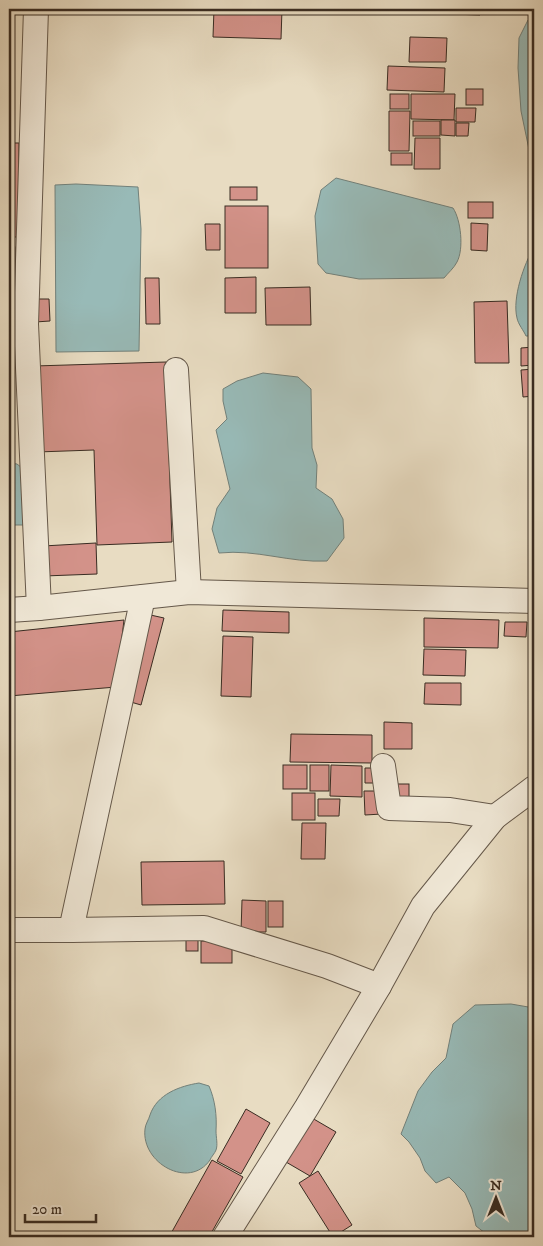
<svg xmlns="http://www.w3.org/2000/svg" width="543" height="1246" font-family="'IM FELL DW Pica',serif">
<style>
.water{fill:#98bab7;stroke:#72817b}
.building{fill:#d39289;stroke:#392c22}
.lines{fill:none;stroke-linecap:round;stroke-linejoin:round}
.street-casing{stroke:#65584a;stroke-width:26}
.street{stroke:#f0e8d7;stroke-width:24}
</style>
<rect width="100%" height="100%" fill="#e8dcc2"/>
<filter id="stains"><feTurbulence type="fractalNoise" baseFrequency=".004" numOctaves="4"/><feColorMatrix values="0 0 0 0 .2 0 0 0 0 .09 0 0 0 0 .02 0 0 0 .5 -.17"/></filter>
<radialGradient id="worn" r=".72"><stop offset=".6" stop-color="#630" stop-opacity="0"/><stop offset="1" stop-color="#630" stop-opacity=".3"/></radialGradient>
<!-- water -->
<g class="water">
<path d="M534,19V164H532L521,111L518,68L519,38L528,20Z"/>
<path d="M336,178L453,208C461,220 464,249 457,262C454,268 448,273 444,278L359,279L326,273L318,264L315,216L321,190Z"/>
<path d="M76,184L138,187L141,229L139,351L56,352L55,185Z"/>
<path d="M534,247V336H526C524,331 518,324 517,318C512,298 524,264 534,247Z"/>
<path d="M263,373L298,377L311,389L312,448L317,465L316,488L332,499L343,519L344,538L327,561C289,563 257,549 219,553L212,529L217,508L230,489L216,430L227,419L223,401V389L237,381Z"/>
<path d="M9,463L17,464L26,471L25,525H9Z"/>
<path d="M511,1004L534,1008V1236L532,1237H490L476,1226L472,1209L465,1193L449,1177L436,1183L425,1171L420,1158L409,1142L401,1134L418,1091L432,1072L446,1058L453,1024L475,1005Z"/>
<path d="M199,1083L209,1086C215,1100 217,1115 216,1131C216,1137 218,1145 216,1150C215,1153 211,1157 210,1160C189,1190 141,1163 145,1129C145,1125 149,1119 150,1115C157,1094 180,1086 199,1083Z"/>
</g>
<!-- building -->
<g class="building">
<rect x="9" y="9" width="5" height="29"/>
<path d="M214,9H282L281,39L213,37Z"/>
<path d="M451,9H480V15L451,14Z"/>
<path d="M410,37L447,38L446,62H409Z"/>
<path d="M388,66L445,68L444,92L387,90Z"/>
<rect x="466" y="89" width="17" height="16"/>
<rect x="390" y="94" width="19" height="15"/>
<path d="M411,94H455L454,120L411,119Z"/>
<path d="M456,108H476L475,122H456Z"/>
<path d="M389,111H410L409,151H389Z"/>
<path d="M441,120H455V136L441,135Z"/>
<rect x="413" y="121" width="27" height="15"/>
<path d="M456,123H469L468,136H456Z"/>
<path d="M415,138H440V169H414Z"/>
<path d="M9,143H19L18,237H9Z"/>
<rect x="391" y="153" width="21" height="12"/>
<rect x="230" y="187" width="27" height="13"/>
<rect x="468" y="202" width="25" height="16"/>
<rect x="225" y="206" width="43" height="62"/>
<path d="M471,223L488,224L487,251L471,250Z"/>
<path d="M205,224H220V250H206Z"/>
<rect x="9" y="247" width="6" height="18"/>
<path d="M9,270H14L13,295H9Z"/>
<path d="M256,277V313H225V278Z"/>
<path d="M145,278H159L160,324H146Z"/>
<path d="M310,287L311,325H266L265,288Z"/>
<path d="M34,299H49L50,321L35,322Z"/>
<rect x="9" y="301" width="12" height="29"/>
<path d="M507,301L509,363H475L474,302Z"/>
<path d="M534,347V365L521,366V348Z"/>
<path d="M166,362L172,542L97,545L94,450L37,452L34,366Z"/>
<path d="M534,369V396L523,397L521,370Z"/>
<path d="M96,543L97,574L44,576L43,546Z"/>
<path d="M223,610L289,612V633L222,631Z"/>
<path d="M146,614L164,618L141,705L124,700Z"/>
<path d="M424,618L499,620L498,648L424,647Z"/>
<path d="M124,620L116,687L9,696V632Z"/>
<path d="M505,622H527L526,637L504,636Z"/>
<path d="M223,636L253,637L251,697L221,696Z"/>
<path d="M424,649L466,650L465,676L423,675Z"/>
<path d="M425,683H461V705L424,704Z"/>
<path d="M384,722L412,723V749H384Z"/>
<path d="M291,734L372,735V763L290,762Z"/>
<rect x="283" y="765" width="24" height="24"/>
<rect x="310" y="765" width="19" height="26"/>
<path d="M331,765L362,766V797L330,796Z"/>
<path d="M365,768H376L377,783H365Z"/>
<rect x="393" y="784" width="16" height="21"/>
<path d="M364,791H382V814L365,815Z"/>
<rect x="292" y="793" width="23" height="27"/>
<path d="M318,799H340L339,816H318Z"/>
<path d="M302,823H326L325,859H301Z"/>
<path d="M224,861L225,904L142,905L141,862Z"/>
<path d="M242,900L266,901V932H241Z"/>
<rect x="268" y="901" width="15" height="26"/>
<rect x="186" y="937" width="12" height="14"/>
<rect x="201" y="941" width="31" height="22"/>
<path d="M246,1109L270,1123L241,1174L217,1161Z"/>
<path d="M312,1118L336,1132L310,1176L286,1162Z"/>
<path d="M212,1160L243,1177L209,1237H169Z"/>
<path d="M318,1171L352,1225L333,1237L299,1183Z"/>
</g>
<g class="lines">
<defs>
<g id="street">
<path d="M36,9L26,324L39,608"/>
<path d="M176,370L189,592"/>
<path d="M143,597L71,930L204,928L327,966L379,986"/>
<path d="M9,610L39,608L189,592L534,601"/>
<path d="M383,766L389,808L450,810L495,817"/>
<path d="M9,930H71"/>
<path d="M225,1237L307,1107L379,986L423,906L495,817L534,788"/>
</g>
</defs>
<!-- street casing -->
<use href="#street" class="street-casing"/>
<!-- street -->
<use href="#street" class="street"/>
</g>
<!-- margin -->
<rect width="543" height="1246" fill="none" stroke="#e8dcc2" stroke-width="30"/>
<rect x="10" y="10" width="523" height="1226" fill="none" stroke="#392c22" stroke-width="2.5"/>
<rect x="15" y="15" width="513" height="1216" fill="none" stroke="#392c22"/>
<!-- north arrow -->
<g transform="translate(496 1198)" stroke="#f0e8d7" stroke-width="4" paint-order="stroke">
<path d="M0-4L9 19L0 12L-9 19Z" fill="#392c22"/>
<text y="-8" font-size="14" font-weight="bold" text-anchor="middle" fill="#392c22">N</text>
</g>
<!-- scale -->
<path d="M25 1214v8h71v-8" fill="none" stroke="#392c22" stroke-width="2.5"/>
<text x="32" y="1214" font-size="15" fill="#392c22" stroke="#f0e8d7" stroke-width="4" paint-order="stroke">20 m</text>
<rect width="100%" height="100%" filter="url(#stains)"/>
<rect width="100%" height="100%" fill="url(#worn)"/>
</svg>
